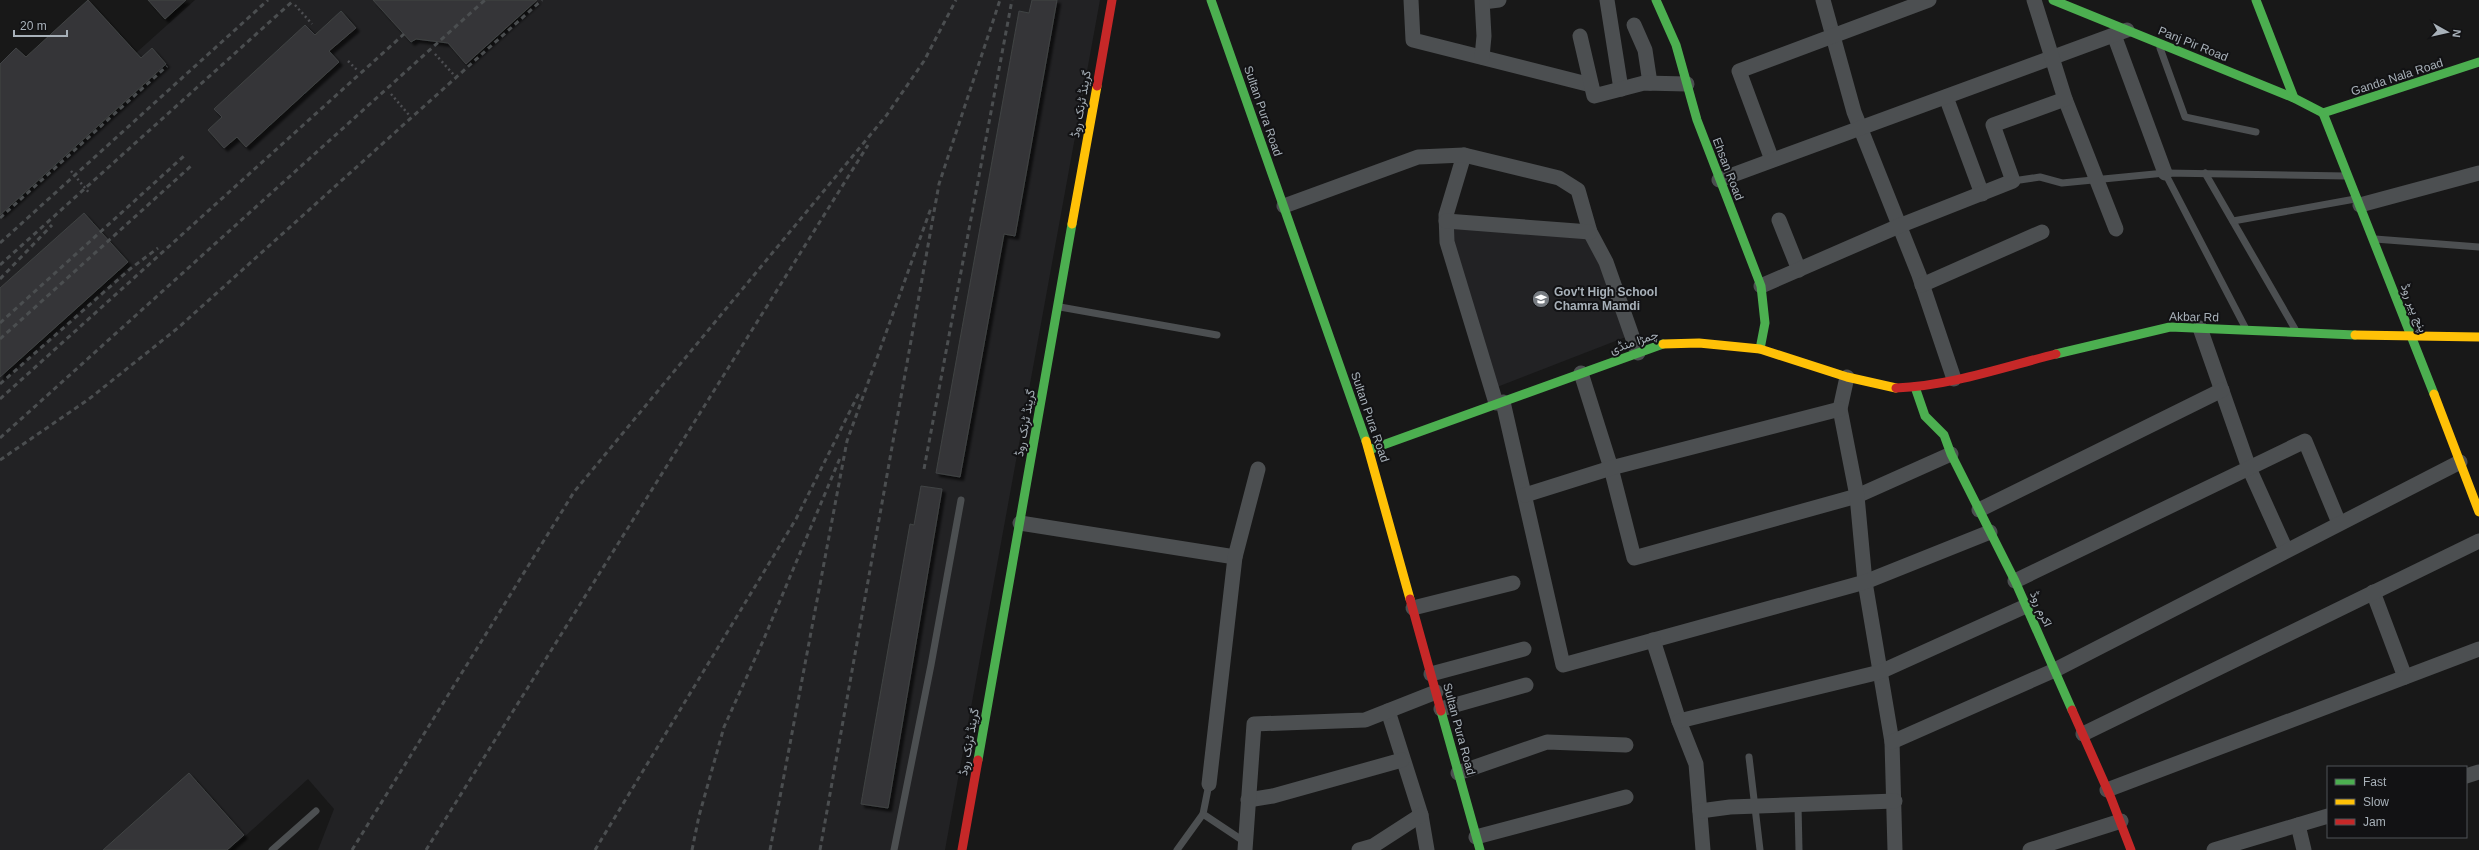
<svg xmlns="http://www.w3.org/2000/svg" width="2479" height="850" font-family="Helvetica,Vazirmatn,sans-serif">
<style>
.built{fill:#222224}
.building{fill:#363637;stroke:#404344;filter:url(#shadow)}
.lines{fill:none;stroke-linecap:round;stroke-linejoin:round}
.path{stroke:#4e4f53;stroke-width:2.5;stroke-dasharray:2 3;stroke-linecap:butt}
.lane{stroke:#4c4f51;stroke-width:7}
.street{stroke:#4c4f51;stroke-width:15}
.fast{stroke:#4caf50;stroke-width:9}
.slow{stroke:#ffc107;stroke-width:9}
.jam{stroke:#c62828;stroke-width:9}
.rail{stroke:#4b4e50;stroke-width:3;stroke-dasharray:5 4;stroke-linecap:butt}
.labels{text-anchor:middle;dominant-baseline:central;stroke-width:4;stroke-linejoin:round;paint-order:stroke}
.street-label{font-size:12px;fill:#a8b1b9;stroke:#121214}
.poi-label{font-size:12px;font-weight:bold;fill:#a8b1b9;stroke:#121214;text-anchor:start}
</style>
<defs>
<filter id="shadow"><feDropShadow dx="3.5" dy="3.5" stdDeviation="1" flood-color="#0009"/></filter>
</defs>
<rect width="100%" height="100%" fill="#181818"/>
<!-- built -->
<g class="built">
<path d="M195,0H1100L945,850H318L334,809L308,779L230,850H0V175Z"/>
<path d="M1446,221L1590,232L1631,335L1492,389Z"/>
</g>
<!-- building -->
<g class="building">
<path d="M88,0L141,58L152,48L166,64L0,215V64L16,48L26,57Z"/>
<path d="M148,0H186L165,19Z"/>
<path d="M373,0H537L466,64L448,43L416,39L411,42Z"/>
<path d="M1032,0H1057L1015,236L1004,234L960,477L936,473L1019,11L1029,13Z"/>
<path d="M341,11L356,28L329,51L339,62L246,147L237,137L224,148L208,130L222,117L214,109L305,25L315,35Z"/>
<path d="M84,213L128,262L0,377V288Z"/>
<path d="M921,486L942,489L888,808L861,804L910,524L914,525Z"/>
<path d="M189,773L244,835L227,850H103Z"/>
</g>
<g class="lines">
<!-- path -->
<g class="path">
<path d="M295,5L312,24"/>
<path d="M435,54L454,75"/>
<path d="M348,61L357,70"/>
<path d="M391,94L409,115"/>
<path d="M71,171L90,194"/>
</g>
<!-- lane -->
<g class="lane">
<path d="M2160,48L2185,117L2256,132"/>
<path d="M2165,173L2245,327"/>
<path d="M2205,173L2295,329"/>
<path d="M2013,181L2040,177L2062,183L2165,173L2346,176"/>
<path d="M2233,221L2355,199"/>
<path d="M2375,239L2479,247"/>
<path d="M1060,307L1217,335"/>
<path d="M1749,757L1760,850"/>
<path d="M1209,784L1203,814L1245,842"/>
<path d="M1798,805L1799,850"/>
<path d="M272,850L316,811"/>
<path d="M894,850L931,665L961,500"/>
<path d="M1177,850L1203,814"/>
</g>
<!-- street -->
<g class="street">
<path d="M1411,0L1413,40L1591,85"/>
<path d="M1607,0L1621,89"/>
<path d="M1823,0L1854,112L1919,275L1954,379"/>
<path d="M1483,2L1499,0"/>
<path d="M1634,25L1645,50L1650,83"/>
<path d="M2114,35L2165,173"/>
<path d="M1580,36L1594,96L1644,83L1687,84"/>
<path d="M1482,57L1484,36L1482,0"/>
<path d="M1946,97L1982,194"/>
<path d="M2065,99L2116,229"/>
<path d="M1464,155L1446,215L1447,242L1496,403"/>
<path d="M1772,160L1739,71L1929,0"/>
<path d="M1719,180L2127,30"/>
<path d="M2360,205L2479,173"/>
<path d="M1284,206L1418,157L1464,155L1559,178L1578,190L1590,232L1606,262L1638,353"/>
<path d="M1779,220L1799,270"/>
<path d="M1446,221L1590,232"/>
<path d="M1922,285L2042,232"/>
<path d="M1761,286L1899,226L2013,181L1993,125L2065,99L2034,0"/>
<path d="M2200,328L2249,468L2286,550"/>
<path d="M1581,373L1611,468L1634,558L1857,496L1951,454"/>
<path d="M1847,377L1840,409L1857,496L1865,582L1892,742L1895,850"/>
<path d="M1503,402L1563,665L1865,582L1990,532"/>
<path d="M1525,495L1611,468L1840,409"/>
<path d="M1979,510L2222,390"/>
<path d="M1020,523L1235,557"/>
<path d="M2015,581L2305,441L2339,523"/>
<path d="M2373,592L2405,677"/>
<path d="M1413,608L1513,583"/>
<path d="M1653,640L1679,721L1696,764L1703,850"/>
<path d="M1431,674L1524,649"/>
<path d="M1441,709L1526,685"/>
<path d="M1388,711L1421,815L1427,850"/>
<path d="M1679,721L1880,672L2026,606"/>
<path d="M2083,734L2479,541"/>
<path d="M1892,742L2055,670L2460,462"/>
<path d="M1458,773L1547,742L1626,745"/>
<path d="M2466,776L2479,772"/>
<path d="M1209,784L1235,557L1258,469"/>
<path d="M2107,790L2479,649"/>
<path d="M1248,800L1273,796L1402,760"/>
<path d="M1700,811L1730,807L1895,801"/>
<path d="M2298,825L2304,850"/>
<path d="M1476,837L1626,797"/>
<path d="M1245,850L1254,724L1365,720L1436,692"/>
<path d="M1359,850L1373,846L1421,815"/>
<path d="M2030,850L2121,821"/>
<path d="M2214,850L2328,816"/>
</g>
<!-- fast -->
<g class="fast">
<path d="M1211,0L1366,441"/>
<path d="M1656,0L1676,45L1697,120L1761,286L1765,323L1760,349"/>
<path d="M2053,0L2294,98L2323,113"/>
<path d="M2256,0L2294,98"/>
<path d="M2323,113L2434,394"/>
<path d="M2323,113L2479,62"/>
<path d="M2056,354L2170,327L2355,335"/>
<path d="M1915,387L1925,416L1944,435L1951,454L2015,581L2072,710"/>
<path d="M1369,450L1663,344"/>
<path d="M1441,711L1480,850"/>
<path d="M978,760L1072,224"/>
</g>
<!-- slow -->
<g class="slow">
<path d="M1072,224L1097,86"/>
<path d="M2355,335L2479,337"/>
<path d="M1663,344L1699,343L1760,349L1847,377L1896,388"/>
<path d="M2434,394L2479,512"/>
<path d="M1366,441L1410,599"/>
</g>
<!-- jam -->
<g class="jam">
<path d="M1097,86L1112,0"/>
<path d="M1896,388C1950,386 2004,367 2056,354"/>
<path d="M1410,599L1441,711"/>
<path d="M2072,710L2111,798L2131,850"/>
<path d="M962,850L978,760"/>
</g>
<!-- rail -->
<g class="rail">
<path d="M0,218L167,66"/>
<path d="M0,243L268,0"/>
<path d="M0,265L294,0"/>
<path d="M0,279L52,225"/>
<path d="M0,323L184,156"/>
<path d="M0,339L191,166"/>
<path d="M0,384L130,269L158,248"/>
<path d="M0,399L404,34"/>
<path d="M0,438L485,0"/>
<path d="M0,460L89,399L179,327L542,0"/>
<path d="M924,469L1012,0"/>
<path d="M352,850L574,492L886,116L924,61L956,0"/>
<path d="M426,850L868,145"/>
<path d="M595,850L796,519L860,391"/>
<path d="M692,850L699,816L724,727L763,641L840,458"/>
<path d="M770,850L847,441L931,208"/>
<path d="M820,850L939,184L1000,0"/>
</g>
</g>
<!-- icons -->
<defs>
<symbol id="school-disc" viewBox="-11 -11 22 22"><circle r="9.5" fill="#767b81" stroke="#121214"/><path d="M0-5L7-2L0 1L-7-2ZM-4 1L0 2.5L4 1V4Q0 6-4 4Z" fill="#fff"/></symbol>
</defs>
<g fill-rule="evenodd">
<use href="#school-disc" x="1531" y="289" width="20" height="20"/>
</g>
<g class="labels">
<!-- street labels -->
<g class="street-label">
<text transform="translate(2193 44) rotate(22)">Panj Pir Road</text>
<text transform="translate(2397 77) rotate(-18)">Ganda Nala Road</text>
<text transform="translate(1081 104) rotate(-80)">گرینڈ ٹرنک روڈ</text>
<text transform="translate(1263 111) rotate(71)">Sultan Pura Road</text>
<text transform="translate(1728 169) rotate(69)">Ehsan Road</text>
<text transform="translate(2414 308) rotate(68)">پنج پیر روڈ</text>
<text transform="translate(2194 317) rotate(1)">Akbar Rd</text>
<text transform="translate(1634 342) rotate(-19)">چمڑا منڈی</text>
<text transform="translate(1370 417) rotate(71)">Sultan Pura Road</text>
<text transform="translate(1025 423) rotate(-80)">گرینڈ ٹرنک روڈ</text>
<text transform="translate(2041 609) rotate(66)">اکرم روڈ</text>
<text transform="translate(1459 729) rotate(75)">Sultan Pura Road</text>
<text transform="translate(969 742) rotate(-80)">گرینڈ ٹرنک روڈ</text>
</g>
<!-- poi labels -->
<g class="poi-label">
<text x="1554" y="292">Gov't High School<tspan x="1554" dy="14">Chamra Mamdi</tspan></text>
</g>
</g>
<!-- legend -->
<rect x="2327" y="766" width="140" height="72" fill="#121214" stroke="#4e5256"/>
<rect x="2335" y="779" width="20" height="6" fill="#4caf50" stroke="#4e5256"/>
<text x="2363" y="786" font-size="12" fill="#a8b1b9">Fast</text>
<rect x="2335" y="799" width="20" height="6" fill="#ffc107" stroke="#4e5256"/>
<text x="2363" y="806" font-size="12" fill="#a8b1b9">Slow</text>
<rect x="2335" y="819" width="20" height="6" fill="#c62828" stroke="#4e5256"/>
<text x="2363" y="826" font-size="12" fill="#a8b1b9">Jam</text>
<!-- north arrow -->
<g transform="translate(2447 32) rotate(98)" stroke="#121214" stroke-width="3" paint-order="stroke">
<path d="M0-3L7 15L0 10L-7 15Z" fill="#a8b1b9"/>
<text y="-6" font-size="11" font-weight="bold" text-anchor="middle" fill="#a8b1b9">N</text>
</g>
<!-- scale -->
<path d="M14 30v6h53v-6" fill="none" stroke="#a8b1b9" stroke-width="2"/>
<text x="20" y="30" font-size="12" fill="#a8b1b9" stroke="#121214" stroke-width="3" paint-order="stroke">20 m</text>
</svg>
